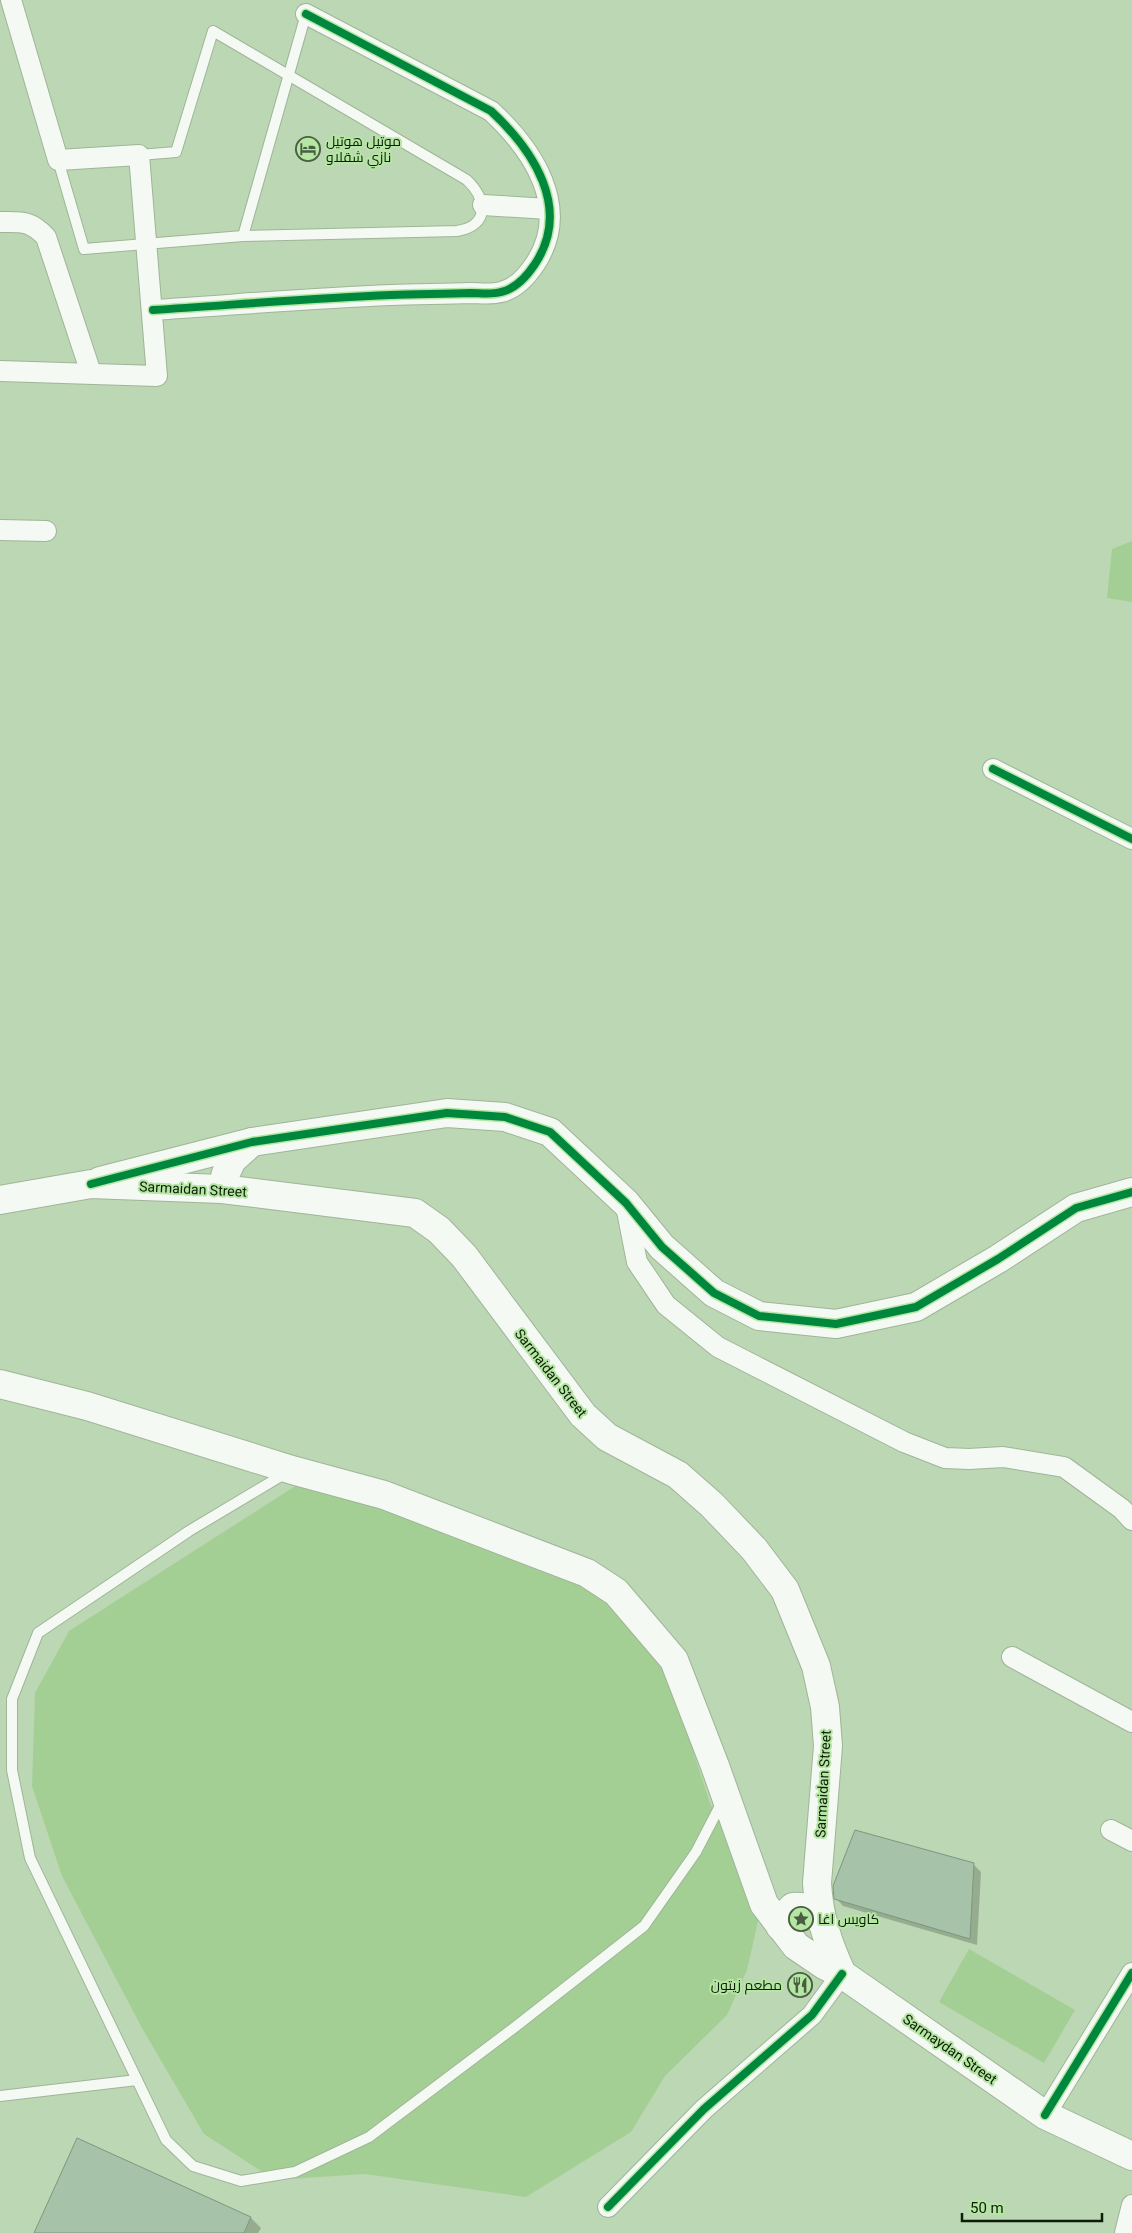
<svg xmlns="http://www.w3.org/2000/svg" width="1132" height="2233" font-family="Roboto,Cairo,sans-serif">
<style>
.green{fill:#a4cf94}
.shadow{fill:#0003}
.building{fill:#a6c2a9;stroke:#7c977f}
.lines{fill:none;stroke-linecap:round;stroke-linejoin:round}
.lane-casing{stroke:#9fb598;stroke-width:12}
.street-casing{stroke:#9fb598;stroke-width:22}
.secondary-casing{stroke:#9fb598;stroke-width:30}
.primary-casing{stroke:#9fb598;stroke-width:30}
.lane{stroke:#f5f9f4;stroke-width:10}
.street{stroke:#f5f9f4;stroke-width:20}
.secondary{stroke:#f5f9f4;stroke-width:28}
.primary{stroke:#f5f9f4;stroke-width:28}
.cycleway-casing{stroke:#b5e6a4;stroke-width:11}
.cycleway{stroke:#00873e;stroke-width:8}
.labels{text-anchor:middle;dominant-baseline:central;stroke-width:4;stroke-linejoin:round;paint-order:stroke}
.poi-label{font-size:14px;fill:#0c1e05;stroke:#b5e6a4;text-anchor:start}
.street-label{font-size:14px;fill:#0c1e05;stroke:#b5e6a4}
</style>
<rect width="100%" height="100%" fill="#bcd7b3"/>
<!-- green -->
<g class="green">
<path d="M1132,541V602L1107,598L1112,549Z"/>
<path d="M300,1483L460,1528L615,1595L662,1656L710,1803L761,1908L747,1970L727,2015L665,2076L631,2132L526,2197L365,2174L275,2180L204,2134L142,2028L62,1876L32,1786L35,1693L69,1631Z"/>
<path d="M969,1949L1075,2010L1044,2063L939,2002Z"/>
</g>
<!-- shadow -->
<g class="shadow">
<path d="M973,1864L981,1872L977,1945L843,1906L836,1898Z"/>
<path d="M78,2140L251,2218L261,2228L258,2233H36Z"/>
</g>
<!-- building -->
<g class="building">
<path d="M855,1830L974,1863L970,1939L834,1899L833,1886Z"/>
<path d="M77,2138L251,2217L244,2233H34Z"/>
</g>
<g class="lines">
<defs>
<g id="lane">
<path d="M58,160L84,249L243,236L457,231C490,226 487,199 467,180L213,31L176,152L139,155"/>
<path d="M243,236L306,14"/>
<path d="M286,1473L189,1531L38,1633L12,1699V1770L30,1858L166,2140L193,2166L241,2181L295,2172L369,2137L515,2027L644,1926L696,1852L723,1800"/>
<path d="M0,2096L137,2080"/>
</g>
<g id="street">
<path d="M483,205L549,209"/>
<path d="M0,222C22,222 30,220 46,237L91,373"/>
<path d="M153,310C232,305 312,298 391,295C417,294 444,294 470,293C480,293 491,295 501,292C515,289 527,276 535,264C572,208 533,150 491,111L306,14"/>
<path d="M0,371L157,376L139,155L58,160L11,0"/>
<path d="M0,530L46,531"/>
<path d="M993,769L1132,839"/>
<path d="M626,1206L637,1262L666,1305L718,1347L904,1442L945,1458L969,1459L1003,1457L1064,1467L1122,1509L1132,1520"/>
<path d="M1012,1657L1132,1722"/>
<path d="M1111,1830L1132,1841"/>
<path d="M1045,2115L1132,1973"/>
<path d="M608,2207L704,2109L812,2015L842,1974"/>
<path d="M1125,2233L1132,2205"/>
</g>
<g id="secondary">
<path d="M100,1181L252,1142L447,1113L505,1117L550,1132L626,1203L662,1247L714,1293L759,1316L836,1324L916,1307L998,1259L1076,1208L1132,1192"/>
<path d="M222,1189L226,1173L232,1160L252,1142"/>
</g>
<g id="primary">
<path d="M0,1200L91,1184L222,1189L415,1213L439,1230L464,1256L583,1415L607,1437L678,1475L712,1505L754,1549L785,1590L816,1666L825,1707L828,1746L817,1883C819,1917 828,1944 842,1974"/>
<path d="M0,1384L87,1406L292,1470L384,1495L587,1573L616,1592L674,1660L715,1766L764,1904L796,1946L824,1965L842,1974L1045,2115L1132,2156"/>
<path d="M780,1926L785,1915L793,1907C806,1906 812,1910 820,1920"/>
</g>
</defs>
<!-- lane casing -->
<use href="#lane" class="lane-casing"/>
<!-- street casing -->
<use href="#street" class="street-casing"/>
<!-- secondary casing -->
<use href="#secondary" class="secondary-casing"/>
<!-- primary casing -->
<use href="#primary" class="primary-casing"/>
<!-- lane -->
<use href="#lane" class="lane"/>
<!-- street -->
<use href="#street" class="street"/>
<!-- secondary -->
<use href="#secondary" class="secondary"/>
<!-- primary -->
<use href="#primary" class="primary"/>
<defs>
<g id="cycleway">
<path d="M153,310C232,305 312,298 391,295C417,294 444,294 470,293C480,293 491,295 501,292C515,289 527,276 535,264C572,208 533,150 491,111L306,14"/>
<path d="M993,769L1132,839"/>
<path d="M91,1184L252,1142L447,1113L505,1117L550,1132L626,1203L662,1247L714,1293L759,1316L836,1324L916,1307L998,1259L1076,1208L1132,1192"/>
<path d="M1045,2115L1132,1973"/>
<path d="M608,2207L704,2109L812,2015L842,1974"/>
</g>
</defs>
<!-- cycleway casing -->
<use href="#cycleway" class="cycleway-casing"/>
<!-- cycleway -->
<use href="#cycleway" class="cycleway"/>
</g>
<!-- icons -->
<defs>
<symbol id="hotel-ring" viewBox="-11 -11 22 22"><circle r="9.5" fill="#b5e6a4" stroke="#4a5f42" stroke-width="1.5"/><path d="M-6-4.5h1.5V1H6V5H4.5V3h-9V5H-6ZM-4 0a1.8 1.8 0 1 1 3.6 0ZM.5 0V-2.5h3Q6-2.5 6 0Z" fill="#4a5f42"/></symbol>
<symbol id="sight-ring" viewBox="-11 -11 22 22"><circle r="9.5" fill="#b5e6a4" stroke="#4a5f42" stroke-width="1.5"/><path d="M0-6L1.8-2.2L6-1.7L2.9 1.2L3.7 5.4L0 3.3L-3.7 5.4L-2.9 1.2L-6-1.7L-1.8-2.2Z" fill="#4a5f42"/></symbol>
<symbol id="restaurant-ring" viewBox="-11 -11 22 22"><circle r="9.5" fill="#b5e6a4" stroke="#4a5f42" stroke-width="1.5"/><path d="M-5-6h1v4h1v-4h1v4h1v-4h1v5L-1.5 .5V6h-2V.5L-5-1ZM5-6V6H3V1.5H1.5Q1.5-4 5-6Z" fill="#4a5f42"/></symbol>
</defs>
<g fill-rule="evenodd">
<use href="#hotel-ring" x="294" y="135" width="28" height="28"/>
<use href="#sight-ring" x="787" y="1905" width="28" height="28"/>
<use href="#restaurant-ring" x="786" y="1971" width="28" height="28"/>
</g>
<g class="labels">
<!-- poi labels -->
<g class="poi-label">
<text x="326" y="141">موتيل هوتيل<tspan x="326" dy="16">نازي شقلاو</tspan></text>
<text x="818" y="1919">كاويس اغا</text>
<text x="782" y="1985" text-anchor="end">مطعم زيتون</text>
</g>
<!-- street labels -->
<g class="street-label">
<text transform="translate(193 1189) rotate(3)">Sarmaidan Street</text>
<text transform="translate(551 1373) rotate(52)">Sarmaidan Street</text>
<text transform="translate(823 1784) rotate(-87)">Sarmaidan Street</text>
<text transform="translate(950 2049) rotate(35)">Sarmaydan Street</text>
</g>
</g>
<!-- scale -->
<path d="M962 2213v8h140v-8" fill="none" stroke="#0c1e05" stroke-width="2.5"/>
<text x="970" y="2213" font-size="15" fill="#0c1e05" stroke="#b5e6a4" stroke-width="4" paint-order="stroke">50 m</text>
</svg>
